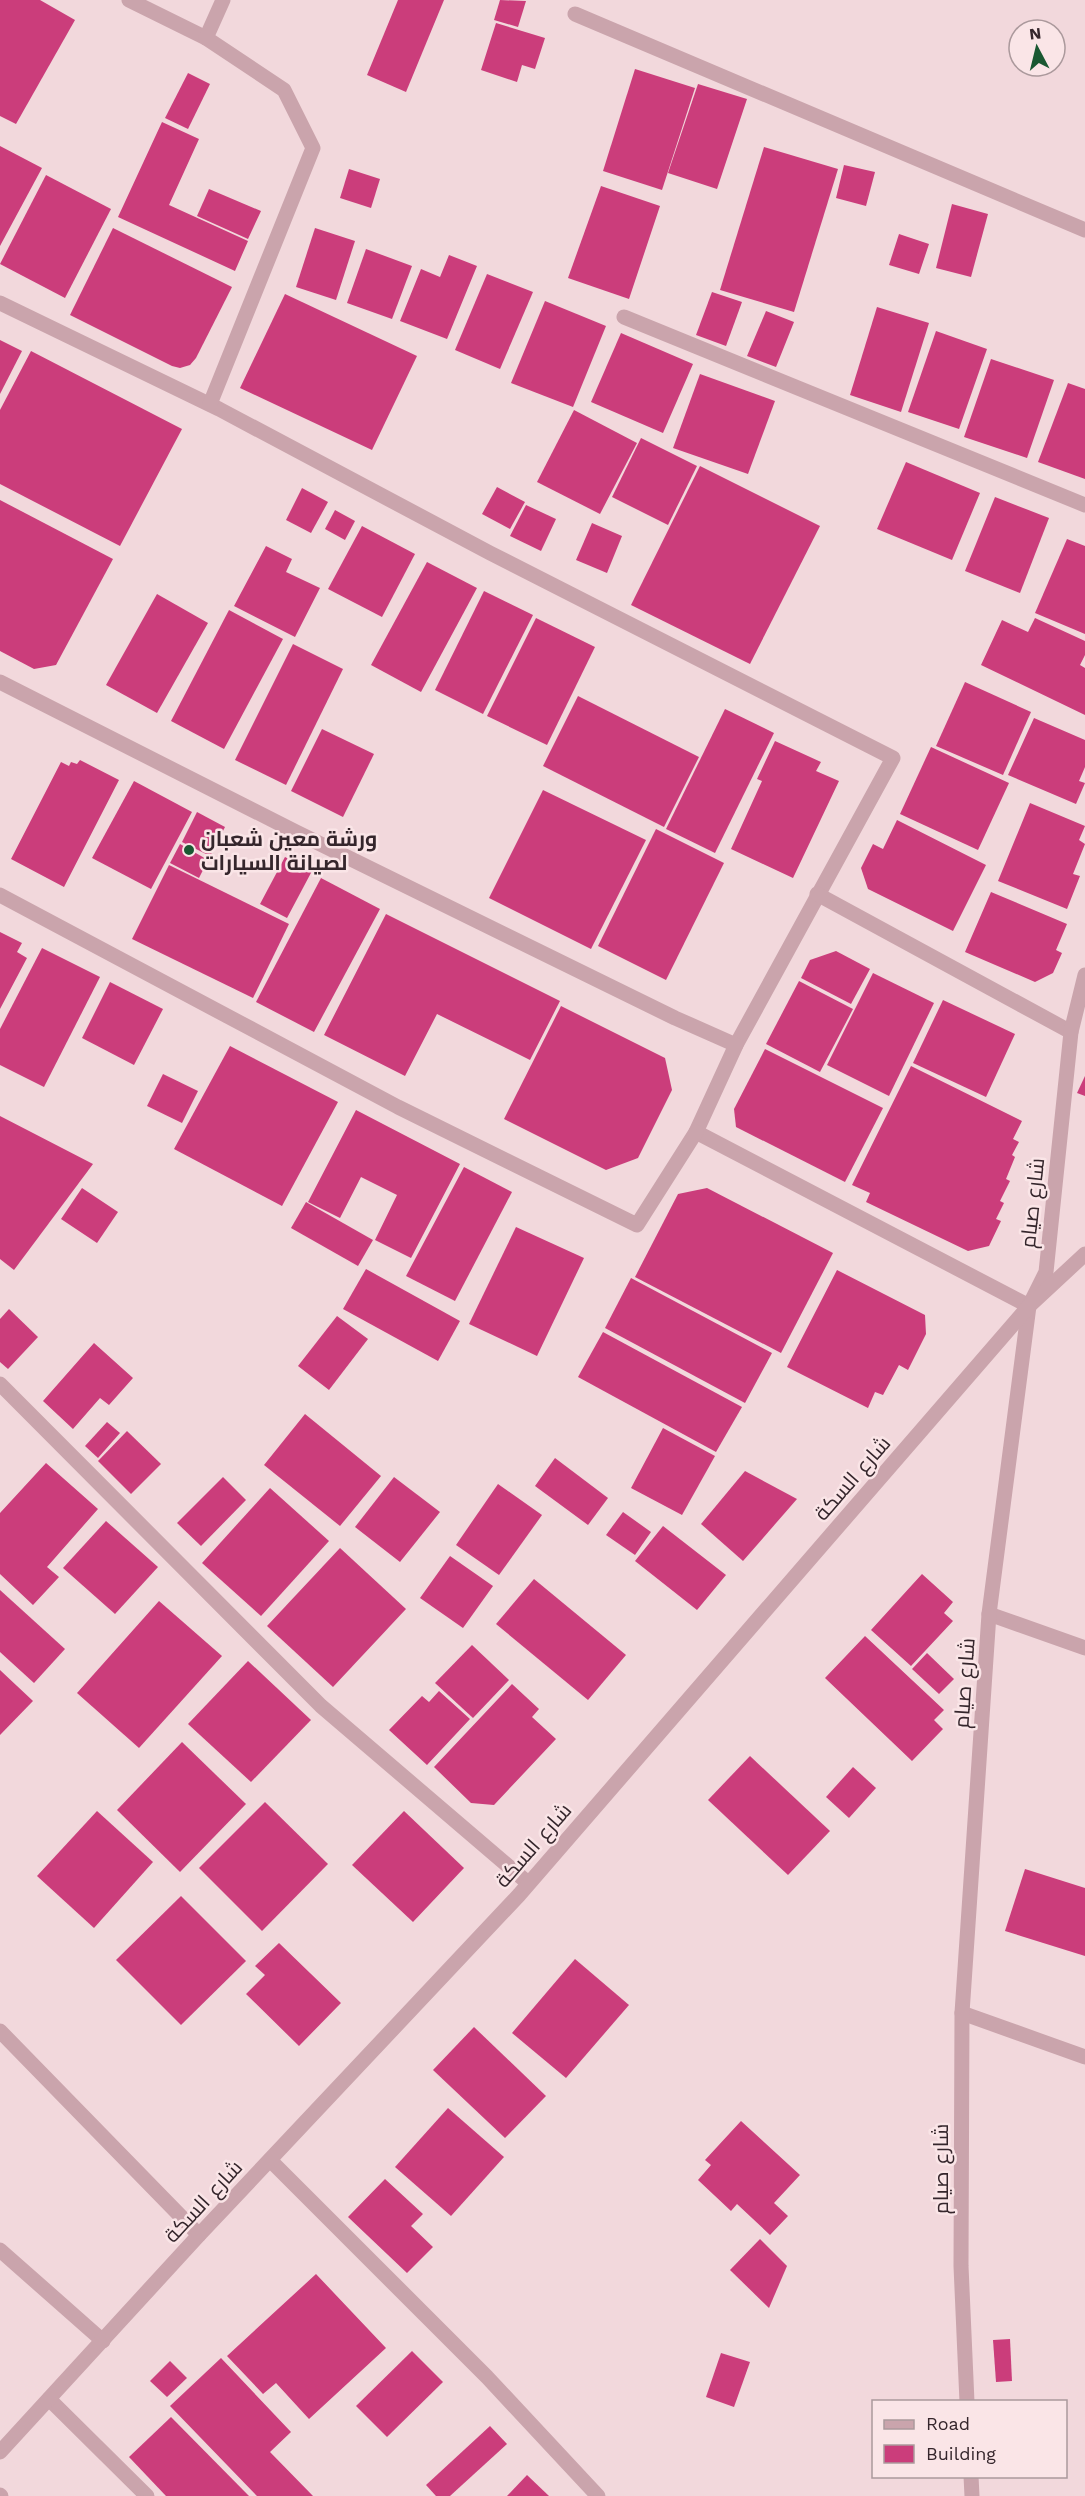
<svg xmlns="http://www.w3.org/2000/svg" width="1085" height="2496" font-family="'Work Sans',Cairo,sans-serif">
<style>
.building{fill:#cb3d7b}
.lines{fill:none;stroke-linecap:round;stroke-linejoin:round}
.minor{stroke:#caa4ac;stroke-width:15}
.poi-dot{fill:#1a5832;stroke:#fae5e7;stroke-width:2}
.labels{text-anchor:middle;dominant-baseline:central;stroke-width:5;stroke-linejoin:round;paint-order:stroke}
.poi-label{font-size:21px;font-weight:bold;fill:#35262c;stroke:#fae5e7;text-anchor:start}
.street-label{font-size:21px;fill:#35262c;stroke:#fae5e7}
</style>
<rect width="100%" height="100%" fill="#f2d8dc"/>
<!-- building -->
<g class="building">
<path d="M0,0H40L75,20L16,124L0,116Z"/>
<path d="M398,0H444L406,92L367,75Z"/>
<path d="M500,0L526,1L518,27L494,20Z"/>
<path d="M496,23L545,38L535,69L522,65L517,82L481,70Z"/>
<path d="M635,69L695,88L662,190L603,171Z"/>
<path d="M188,73L210,84L188,129L165,118Z"/>
<path d="M698,84L747,99L717,189L668,173Z"/>
<path d="M162,122L199,139L169,205L248,241L235,271L118,217Z"/>
<path d="M0,146L42,168L0,246Z"/>
<path d="M764,147L838,169L794,312L720,290Z"/>
<path d="M844,165L875,172L866,206L836,198Z"/>
<path d="M349,169L380,179L371,208L340,198Z"/>
<path d="M46,175L111,209L65,298L0,264Z"/>
<path d="M601,186L660,206L629,299L568,278Z"/>
<path d="M209,189L261,211L248,239L197,216Z"/>
<path d="M952,204L988,214L971,277L936,268Z"/>
<path d="M113,228L232,287L196,358L190,365L180,368L172,366L70,315Z"/>
<path d="M315,228L355,241L336,300L296,287Z"/>
<path d="M899,234L929,244L919,274L889,265Z"/>
<path d="M366,249L412,266L392,319L347,303Z"/>
<path d="M449,255L477,266L447,339L400,321L421,269L440,277Z"/>
<path d="M487,274L533,292L500,369L455,350Z"/>
<path d="M712,292L742,302L726,346L696,335Z"/>
<path d="M285,294L417,356L372,450L240,388Z"/>
<path d="M545,301L606,326L573,407L511,383Z"/>
<path d="M877,307L929,323L901,412L850,395Z"/>
<path d="M766,311L794,322L776,367L747,356Z"/>
<path d="M936,331L987,349L959,429L908,412Z"/>
<path d="M621,333L693,364L663,433L591,402Z"/>
<path d="M0,340L22,351L0,394Z"/>
<path d="M31,351L182,429L120,546L0,484V410Z"/>
<path d="M991,359L1054,380L1027,458L964,437Z"/>
<path d="M700,374L775,401L748,474L673,448Z"/>
<path d="M1068,383L1085,389V479L1038,462Z"/>
<path d="M574,410L637,443L600,514L537,482Z"/>
<path d="M641,438L697,466L668,525L612,497Z"/>
<path d="M906,462L980,493L952,560L877,529Z"/>
<path d="M700,466L820,526L750,664L631,605Z"/>
<path d="M497,487L525,502L510,529L482,514Z"/>
<path d="M302,488L328,502L311,533L286,520Z"/>
<path d="M995,497L1049,518L1020,593L965,571Z"/>
<path d="M0,500L113,559L56,665L34,669L0,651Z"/>
<path d="M526,505L556,519L541,551L510,536Z"/>
<path d="M335,510L355,521L345,540L325,529Z"/>
<path d="M592,523L622,536L607,573L576,560Z"/>
<path d="M362,526L415,554L382,617L328,589Z"/>
<path d="M1067,539L1085,546V634L1035,613Z"/>
<path d="M266,546L292,559L286,572L320,588L295,637L234,606Z"/>
<path d="M427,562L477,588L421,692L371,665Z"/>
<path d="M484,591L533,615L483,714L435,690Z"/>
<path d="M157,594L208,623L157,713L106,685Z"/>
<path d="M229,610L283,639L224,749L171,721Z"/>
<path d="M536,618L595,647L547,745L487,716Z"/>
<path d="M1035,618L1085,641V655L1080,665L1085,668V715L981,665L1002,620L1028,632Z"/>
<path d="M293,644L343,669L286,785L235,760Z"/>
<path d="M965,682L1031,712L1003,775L936,746Z"/>
<path d="M578,696L699,757L664,827L543,766Z"/>
<path d="M725,709L774,733L715,853L666,829Z"/>
<path d="M1034,718L1085,740V767L1079,781L1085,783L1076,804L1008,775Z"/>
<path d="M322,729L374,754L343,817L291,791Z"/>
<path d="M775,741L821,762L816,771L839,781L793,878L731,849L762,781L757,779Z"/>
<path d="M931,747L1009,783L978,850L900,814Z"/>
<path d="M80,760L119,780L64,887L11,859L61,762L69,766L71,762L77,764Z"/>
<path d="M134,781L192,812L151,889L92,858Z"/>
<path d="M543,790L646,840L591,949L489,898Z"/>
<path d="M1030,803L1085,826L1079,840L1085,844L1073,874L1080,876L1067,909L998,881Z"/>
<path d="M197,812L225,827L210,856L182,842Z"/>
<path d="M897,820L986,865L953,931L868,889L861,868L873,844L883,849Z"/>
<path d="M656,829L724,863L666,980L598,946Z"/>
<path d="M180,844L208,860L199,878L170,863Z"/>
<path d="M285,857L312,871L287,918L260,904Z"/>
<path d="M169,865L289,924L253,998L132,939Z"/>
<path d="M321,878L380,909L314,1032L256,1002Z"/>
<path d="M991,892L1067,924L1056,950L1062,953L1053,973L1035,982L965,952Z"/>
<path d="M386,914L560,1001L530,1060L437,1014L405,1076L324,1035Z"/>
<path d="M0,932L22,943L17,952L27,958L0,1009Z"/>
<path d="M42,948L100,977L44,1087L0,1065V1029Z"/>
<path d="M836,951L870,969L851,1004L801,978L810,960Z"/>
<path d="M873,973L934,1003L889,1096L827,1065Z"/>
<path d="M799,981L853,1009L820,1072L766,1044Z"/>
<path d="M110,982L163,1009L134,1065L82,1038Z"/>
<path d="M943,1000L1015,1034L986,1097L913,1063Z"/>
<path d="M561,1006L665,1058L672,1090L638,1158L606,1170L504,1119Z"/>
<path d="M230,1046L338,1102L282,1206L174,1149Z"/>
<path d="M765,1049L883,1108L845,1182L736,1127L734,1109Z"/>
<path d="M911,1066L1022,1121L1013,1139L1019,1142L1012,1155L1015,1157L1006,1179L1010,1181L1000,1201L1004,1203L996,1219L1001,1221L989,1246L968,1251L866,1202L870,1193L852,1185Z"/>
<path d="M163,1074L198,1091L182,1123L147,1106Z"/>
<path d="M1085,1076V1096L1077,1093Z"/>
<path d="M356,1110L460,1164L411,1258L375,1240L397,1195L361,1177L340,1218L308,1202Z"/>
<path d="M0,1116L93,1164L14,1270L0,1259Z"/>
<path d="M464,1167L512,1192L455,1301L406,1276Z"/>
<path d="M82,1188L118,1212L97,1243L61,1219Z"/>
<path d="M707,1188L833,1253L781,1353L635,1277L678,1194Z"/>
<path d="M306,1202L373,1240L358,1266L291,1228Z"/>
<path d="M516,1227L584,1258L537,1356L469,1324Z"/>
<path d="M366,1269L460,1321L438,1361L343,1309Z"/>
<path d="M837,1270L925,1315L926,1334L908,1370L899,1365L883,1395L875,1392L868,1408L787,1367Z"/>
<path d="M631,1278L772,1353L745,1403L605,1328Z"/>
<path d="M9,1309L38,1337L8,1369L0,1362V1319Z"/>
<path d="M337,1316L368,1339L329,1390L298,1366Z"/>
<path d="M603,1332L742,1407L716,1452L578,1377Z"/>
<path d="M94,1343L133,1378L109,1405L100,1398L73,1429L43,1401Z"/>
<path d="M305,1414L381,1476L340,1526L264,1465Z"/>
<path d="M107,1422L120,1433L98,1458L85,1446Z"/>
<path d="M663,1428L715,1456L682,1515L631,1488Z"/>
<path d="M127,1431L161,1464L131,1494L98,1461Z"/>
<path d="M555,1458L608,1498L588,1525L535,1486Z"/>
<path d="M46,1463L98,1509L47,1567L59,1577L33,1605L0,1574V1513Z"/>
<path d="M745,1471L797,1499L743,1561L701,1524Z"/>
<path d="M223,1477L246,1500L201,1546L177,1523Z"/>
<path d="M394,1477L440,1512L400,1562L355,1527Z"/>
<path d="M498,1484L542,1515L499,1575L456,1545Z"/>
<path d="M270,1488L329,1541L261,1616L202,1563Z"/>
<path d="M623,1512L651,1532L635,1555L606,1535Z"/>
<path d="M106,1521L158,1567L115,1614L63,1568Z"/>
<path d="M663,1526L726,1575L697,1610L635,1561Z"/>
<path d="M340,1548L406,1609L333,1687L267,1626Z"/>
<path d="M450,1556L493,1586L463,1628L420,1598Z"/>
<path d="M922,1574L953,1602L944,1613L953,1621L911,1666L871,1630Z"/>
<path d="M534,1579L626,1655L588,1700L496,1624Z"/>
<path d="M0,1590L65,1649L34,1683L0,1652Z"/>
<path d="M159,1601L222,1656L139,1748L77,1693Z"/>
<path d="M865,1636L944,1710L934,1720L943,1729L912,1761L825,1678Z"/>
<path d="M472,1645L509,1680L473,1718L435,1683Z"/>
<path d="M927,1653L954,1679L939,1694L912,1669Z"/>
<path d="M248,1661L311,1720L251,1782L188,1724Z"/>
<path d="M0,1670L33,1701L0,1735Z"/>
<path d="M512,1684L539,1709L532,1717L556,1739L494,1805L471,1803L434,1767Z"/>
<path d="M439,1691L470,1719L427,1765L389,1730L422,1696L429,1702Z"/>
<path d="M182,1742L246,1804L180,1872L117,1810Z"/>
<path d="M750,1756L830,1831L788,1875L708,1800Z"/>
<path d="M853,1767L876,1788L849,1818L826,1797Z"/>
<path d="M265,1802L328,1864L262,1931L199,1868Z"/>
<path d="M97,1811L153,1862L94,1928L37,1876Z"/>
<path d="M404,1811L464,1868L413,1922L352,1865Z"/>
<path d="M1025,1869L1085,1888V1956L1005,1931Z"/>
<path d="M181,1896L246,1961L181,2025L116,1960Z"/>
<path d="M279,1943L341,2003L299,2046L246,1994L265,1975L255,1966Z"/>
<path d="M575,1959L629,2005L566,2078L512,2033Z"/>
<path d="M474,2027L546,2096L505,2138L433,2070Z"/>
<path d="M448,2108L504,2157L451,2216L395,2167Z"/>
<path d="M741,2121L800,2175L774,2203L788,2216L770,2235L737,2204L731,2211L698,2180L711,2165L705,2160Z"/>
<path d="M385,2179L423,2214L411,2226L433,2247L407,2273L348,2217Z"/>
<path d="M760,2239L787,2266L769,2308L730,2270Z"/>
<path d="M316,2274L386,2348L309,2419L276,2383L263,2394L227,2356Z"/>
<path d="M1010,2339L1012,2381L996,2382L993,2340Z"/>
<path d="M412,2351L443,2382L387,2437L356,2406Z"/>
<path d="M721,2353L750,2362L734,2407L706,2397Z"/>
<path d="M221,2358L291,2432L270,2452L313,2496H257L170,2406Z"/>
<path d="M170,2361L187,2378L167,2397L150,2381Z"/>
<path d="M171,2417L249,2496H166L129,2457Z"/>
<path d="M490,2426L507,2444L450,2496H436L426,2485Z"/>
<path d="M527,2475L549,2496H507Z"/>
</g>
<g class="lines">
<!-- minor -->
<g class="minor">
<path d="M129,0L206,38"/>
<path d="M575,14L1085,230"/>
<path d="M0,303L219,409L490,553L893,758L736,1045"/>
<path d="M624,317L1085,505"/>
<path d="M210,404L313,148L284,90L206,38L223,0"/>
<path d="M0,682L296,832L675,1018L736,1045L696,1132L1029,1306"/>
<path d="M817,894L1071,1032"/>
<path d="M0,895L398,1107L637,1225L696,1132"/>
<path d="M0,1384L321,1706L528,1883"/>
<path d="M989,1614L1085,1648"/>
<path d="M962,2013L1085,2057"/>
<path d="M0,2031L199,2235"/>
<path d="M270,2160L487,2377L598,2496"/>
<path d="M0,2250L103,2341"/>
<path d="M49,2399L147,2496"/>
<path d="M967,2402L961,2266L962,2013L989,1614L1029,1306L1046,1272L1071,1032L1085,975"/>
<path d="M0,2452L199,2235L519,1895L1029,1306L1085,1254"/>
<path d="M971,2476L972,2496"/>
<path d="M0,2495L1,2496"/>
</g>
</g>
<!-- markers -->
<circle class="poi-dot" cx="189" cy="850" r="6"/>
<g class="labels">
<!-- poi labels -->
<g class="poi-label">
<text x="201" y="838">ورشة معين شعبان<tspan x="201" dy="24">لصيانة السيارات</tspan></text>
</g>
<!-- street labels -->
<g class="street-label">
<text transform="translate(1032 1203) rotate(-84)">شارع صيام</text>
<text transform="translate(852 1478) rotate(-49)">شارع السكة</text>
<text transform="translate(964 1683) rotate(-86)">شارع صيام</text>
<text transform="translate(533 1845) rotate(-49)">شارع السكة</text>
<text transform="translate(940 2169) rotate(-90)">شارع صيام</text>
<text transform="translate(203 2201) rotate(-47)">شارع السكة</text>
</g>
</g>
<!-- legend -->
<rect x="872" y="2400" width="195" height="78" fill="#fae5e7" stroke="#ab999c" stroke-width="1.5"/>
<rect x="884" y="2420" width="30" height="9" fill="#caa4ac" stroke="#ab999c" stroke-width="1.5"/>
<text x="926" y="2430" font-size="18" fill="#35262c">Road</text>
<rect x="884" y="2445" width="30" height="18" fill="#cb3d7b" stroke="#ab999c" stroke-width="1.5"/>
<text x="926" y="2460" font-size="18" fill="#35262c">Building</text>
<!-- north arrow -->
<g transform="translate(1037 48) rotate(353)"><circle r="28" fill="#fae5e7" stroke="#ab999c" stroke-width="1.5"/>
<path d="M0-4.5L10 22L0 15L-10 22Z" fill="#1a5832"/>
<text y="-9" font-size="16" font-weight="bold" text-anchor="middle" fill="#35262c">N</text>
</g>
</svg>
